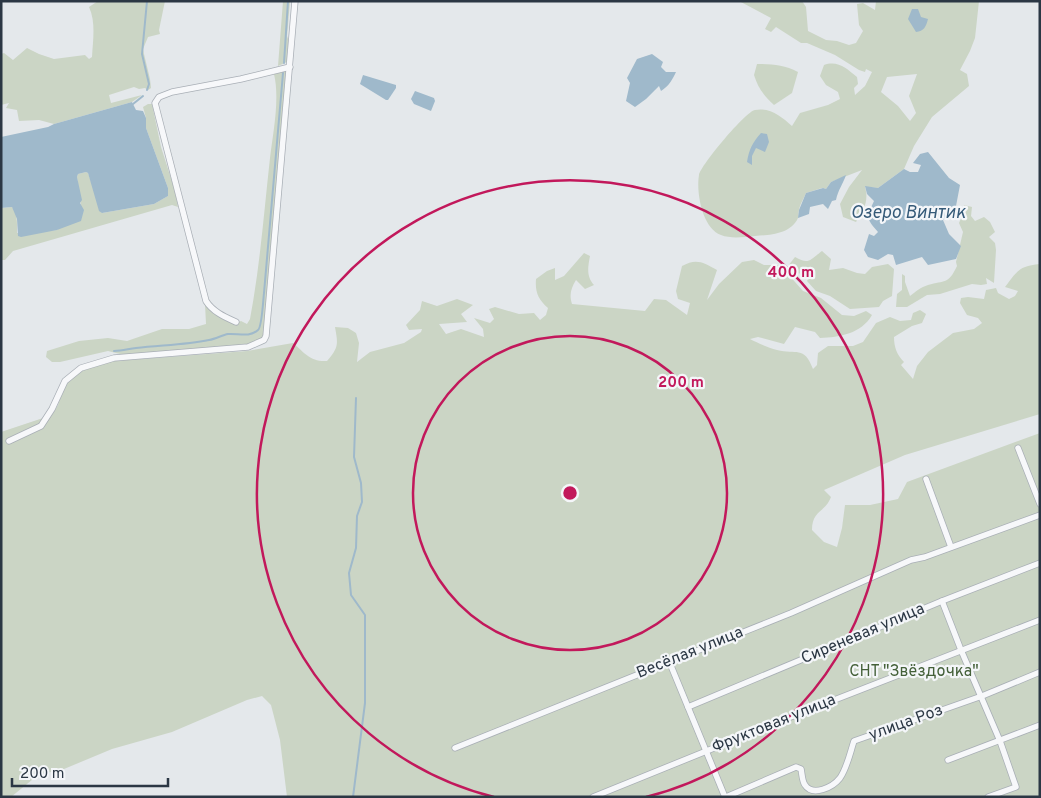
<svg xmlns="http://www.w3.org/2000/svg" width="1041" height="798" font-family="Overpass,sans-serif">
<style>
.green{fill:#cbd5c5;fill-rule:evenodd}
.water{fill:#9fb9cb}
.lines{fill:none;stroke-linecap:round;stroke-linejoin:round}
.stream{stroke:#9fb9cb;stroke-width:2}
.minor-casing{stroke:#a9afb6;stroke-width:7}
.minor{stroke:#f7f8fa;stroke-width:5.5}
.ring{fill:none;stroke:#c2185b;stroke-width:2.5}
.labels{text-anchor:middle;dominant-baseline:central;stroke-width:4.5;stroke-linejoin:round;paint-order:stroke}
.street-label{font-size:16px;fill:#2b3744;stroke:#f4f6f9}
.park-label{font-size:16px;fill:#446039;stroke:#f4f6f9}
.water-label{font-size:18px;font-style:italic;fill:#355a78;stroke:#f4f6f9}
.centre{fill:#c2185b;stroke:#f4f6f9;stroke-width:2.5}
.ring-label{font-size:15px;text-anchor:middle;font-weight:bold;fill:#c2185b;stroke:#f4f6f9;stroke-width:4.5;stroke-linejoin:round;paint-order:stroke}
</style>
<rect width="100%" height="100%" fill="#e4e8eb"/>
<!-- green -->
<g class="green">
<path d="M98,1H165L159,30L160,34L148,37L143,49L144,54L150,79L151,88L148,90L145,88L139,89L134,87L109,95L111,103L142,95L132,102L54,124L39,120L19,121L17,110L6,108L9,103L1,105V54L4,53L13,60L27,48L39,54L54,59L85,55L89,59L92,57C93,40 96,22 89,7Z"/>
<path d="M283,1H290L287,36L289,42L287,62L278,66Z"/>
<path d="M739,1H802L806,7L808,31L826,40L837,41L849,45L856,43L863,31L859,25L857,4L863,3L875,10L876,1H979L975,38L970,51L960,70L967,74L969,86L932,117L914,146L904,169L878,188L865,187C869,200 864,211 856,222L843,217L840,204L849,187L862,170L831,182L826,189L822,188L806,193C804,198 800,204 799,210C798,213 799,216 798,218C791,234 770,235 755,236C744,237 731,239 721,235C702,228 696,192 699,175C701,165 746,111 755,110C770,107 782,117 792,126L800,113L828,105L840,99L838,92L826,85L820,76L824,65C838,60 847,69 857,77L858,84L854,88L855,95L865,86L872,72L866,69L865,72L859,70L835,55L807,43H801L776,27L771,32L765,29L771,18ZM917,74L909,96L916,113L910,121L898,106L881,92L887,77Z"/>
<path d="M757,64C773,64 784,65 798,72L792,93L774,105C764,96 758,88 754,75Z"/>
<path d="M286,71L265,330L263,338L255,343L207,349L124,355L108,351L60,362H52L46,357L47,351L79,341L108,338L127,341L162,329H189L206,324L205,304C212,315 223,319 235,324L241,321L247,324L250,319C260,266 264,212 270,158C273,133 280,99 274,74Z"/>
<path d="M148,104H152L161,147L175,191L178,207L172,205L13,251L5,260H1V208L12,207C18,215 17,224 17,233L57,230L81,206L77,177L78,174L86,172L88,173L102,213L154,204L168,196V188L146,128V118L143,107Z"/>
<path d="M964,205L972,207L971,216L975,221L984,217L990,222L995,232L989,237L995,243L996,250L994,283L986,278L987,284L981,285L972,284L940,294L927,295L907,307H896L897,294L902,290V274L905,276V282L910,296C915,292 921,287 928,285C945,280 948,285 957,266L956,262L963,232L959,223L963,214Z"/>
<path d="M822,251L831,259L829,270L843,268L857,273L865,274L872,267L888,264L894,269L892,296L883,301L879,307L850,309L830,296L816,291L807,281L811,274L809,271H805L803,274L796,273L788,266L795,257C809,265 810,260 822,251Z"/>
<path d="M584,253L590,256C588,267 586,276 594,285L585,289L576,280C571,288 569,295 572,304L645,311L654,299L666,300L687,315L690,303L678,299L676,291L682,266C696,258 703,262 717,270L707,300L719,284L742,262L754,260L764,265H780L803,291L821,298L842,315L854,316L866,311L872,315C861,334 840,337 820,338L815,332L795,327L784,344L758,337L750,339C758,343 768,348 777,350C796,355 804,345 813,369L817,365L818,353L828,346H853L863,342L876,323L890,317L900,321L911,320L913,313L920,310L926,314L922,323L912,326L894,337C894,347 897,355 904,362L901,365L913,379L917,366L928,352L953,333L974,329L982,323L978,318L967,315L960,303L961,298L968,297L984,299L986,290L996,288L998,293L1009,299L1015,296L1018,291L1005,287C1017,271 1019,266 1040,264V414L905,455L824,490L831,497C825,513 812,510 812,530L824,542L837,547L842,528L845,505H870L898,499L907,482L1040,433V797H287L280,740L271,705L262,696L247,700L172,732L112,749L64,769L38,775L11,797H1V432L43,418L49,419L58,405L64,388L71,379L84,369L114,361L247,351L293,343C305,353 310,362 327,361C339,347 338,344 335,327L348,328L356,333L359,343L357,362L370,352L404,343L421,332L422,329L409,330L406,325L420,310L422,301L437,306L457,299L473,305L461,314L467,322L439,324L446,334L461,329L484,337L483,329L474,318L490,323L494,319L489,309L495,307L519,314L534,313L540,320L546,315L548,308C538,299 535,292 536,279L547,271L555,268V280L564,276Z"/>
</g>
<!-- water -->
<g class="water">
<path d="M912,9H918L921,17L928,19C926,27 924,31 916,32L908,19Z"/>
<path d="M652,54L663,62L661,67L666,72H676C672,80 669,86 661,91L659,86L646,99L635,107L626,101L630,83L627,78L637,59Z"/>
<path d="M363,75L396,85V88L388,100H386L360,84Z"/>
<path d="M415,91L434,98L435,101L431,111L414,104L411,99Z"/>
<path d="M132,102L136,110L143,111L146,118V128L168,188V196L154,204L102,213L99,211L88,173L86,172L78,174L77,177L82,200L80,203L84,210L81,221L57,230L21,237L18,236L17,219L12,207L1,208V137L48,127L54,124Z"/>
<path d="M761,133L767,134L769,142L765,152L756,148L752,156V165L747,162C749,149 753,142 761,133Z"/>
<path d="M928,152L949,178L960,185L956,206L943,220L949,234L961,246L956,259L928,265L922,257L896,265L893,255L888,254L878,260L868,257L864,250L869,234L874,236L878,232C866,218 866,218 874,201L867,194L865,186L878,188L904,169L910,172H918L921,165L913,163L920,154Z"/>
<path d="M846,175C843,184 838,190 836,200L832,201L828,209L823,204L810,207L809,214L798,218L799,210L806,193L823,188L826,189L831,182Z"/>
</g>
<g class="lines">
<!-- stream -->
<g class="stream">
<path d="M284,63L288,1"/>
<path d="M147,90L149,84L142,54L147,1"/>
<path d="M133,104L143,96"/>
<path d="M114,351C122,351 128,349 136,348C161,345 185,345 209,340C216,339 222,335 228,334C238,333 249,338 258,330C262,327 263,301 264,293L283,73"/>
<path d="M353,797L365,703V615L351,595L349,573L356,548L357,516L362,502L361,483L354,457L356,398"/>
</g>
<defs>
<g id="minor">
<path d="M236,322C225,317 213,312 206,301L155,103L159,97L172,92L241,79L290,67"/>
<path d="M9,441L41,426L52,409L65,381L81,368L114,358L248,347L264,340L266,336L295,1"/>
<path d="M1018,448L1040,504"/>
<path d="M926,479L951,547"/>
<path d="M942,601L961,650L1000,741L1016,787L988,797"/>
<path d="M669,661L725,797"/>
<path d="M688,707L942,601L1040,563"/>
<path d="M455,748L791,613L911,560L925,557L1040,515"/>
<path d="M948,760L1040,725"/>
<path d="M593,797L788,718L1040,620"/>
<path d="M726,797L796,767L801,769C802,773 802,781 805,785C813,797 833,787 840,778C847,768 850,753 854,741L982,696L1040,672"/>
</g>
</defs>
<!-- minor casing -->
<use href="#minor" class="minor-casing"/>
<!-- minor -->
<use href="#minor" class="minor"/>
</g>
<!-- distance rings -->
<g class="ring">
<circle cx="570" cy="493" r="157"/>
<path d="M494 797A313 313 0 1 1 646 797"/>
</g>
<g class="labels">
<!-- street labels -->
<g class="street-label">
<text transform="translate(863 634) rotate(-23)">Сиреневая улица</text>
<text transform="translate(690 653) rotate(-22)">Весёлая улица</text>
<text transform="translate(906 723) rotate(-20)">улица Роз</text>
<text transform="translate(774 724) rotate(-22)">Фруктовая улица</text>
</g>
<!-- park labels -->
<g class="park-label">
<text x="914" y="672">СНТ "Звёздочка"</text>
</g>
<!-- water labels -->
<g class="water-label">
<text x="908" y="213">Озеро Винтик</text>
</g>
</g>
<circle cx="570" cy="493" r="8" class="centre"/>
<g class="ring-label">
<text x="791" y="277">400 m</text>
<text x="681" y="387">200 m</text>
</g>
<!-- border -->
<rect width="1041" height="798" fill="none" stroke="#2b3744" stroke-width="5"/>
<!-- scale -->
<path d="M12 778v8h156v-8" fill="none" stroke="#2b3744" stroke-width="2.5"/>
<text x="20" y="778" font-size="15" fill="#2b3744" stroke="#f4f6f9" stroke-width="4" paint-order="stroke">200 m</text>
</svg>
